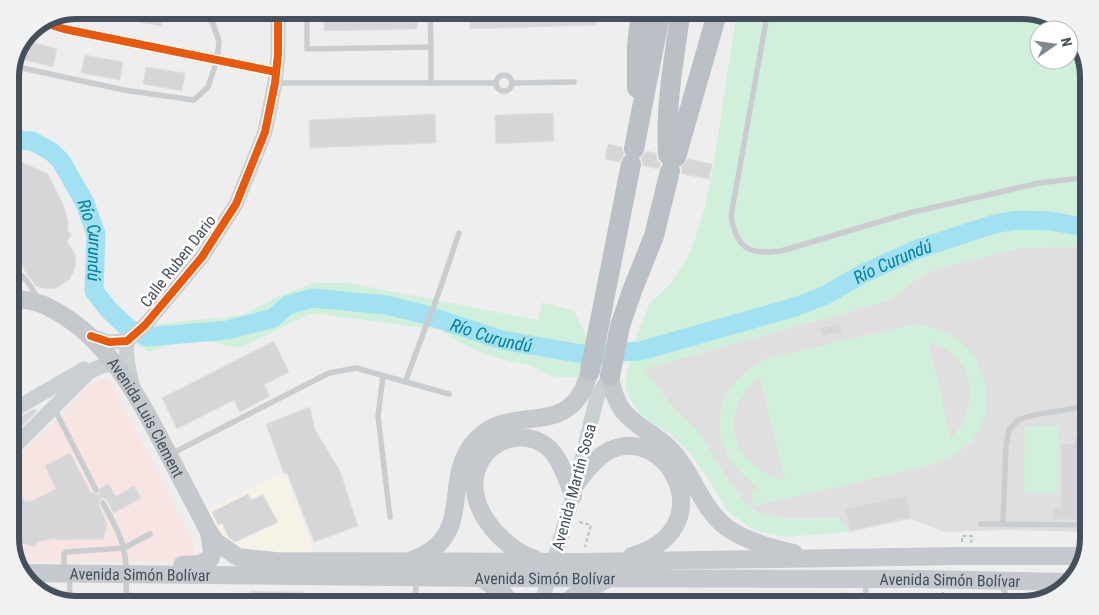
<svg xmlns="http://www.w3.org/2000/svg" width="1099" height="615" font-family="'Roboto Condensed',sans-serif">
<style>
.commercial{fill:#f7f2e8}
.education{fill:#e0dfe0}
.medical{fill:#f7e5e3}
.green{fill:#d0f0dc;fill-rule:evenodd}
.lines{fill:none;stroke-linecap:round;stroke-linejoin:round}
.river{stroke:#a1e1f2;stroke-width:19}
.building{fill:#d6d6d9;stroke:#e0e0e1}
.path{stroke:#b6c4c0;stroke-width:2;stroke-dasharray:4 2.5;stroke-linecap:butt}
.lane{stroke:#cacdcf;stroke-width:5.5}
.street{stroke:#cacdcf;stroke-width:11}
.secondary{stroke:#cacfd2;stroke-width:15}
.primary{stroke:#c5c9cd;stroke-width:18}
.highway{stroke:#bac0c5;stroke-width:20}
.cycleway-casing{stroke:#fff;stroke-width:11}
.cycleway{stroke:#e8590c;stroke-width:8}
.labels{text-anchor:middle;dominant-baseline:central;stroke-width:5;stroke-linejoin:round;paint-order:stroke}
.street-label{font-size:16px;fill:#44515c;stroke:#fff}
.water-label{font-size:18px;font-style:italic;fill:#0380a2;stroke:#fff}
.rim{fill:none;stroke:#44515c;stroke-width:6}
</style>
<rect width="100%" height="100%" fill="#efeeee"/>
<!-- commercial -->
<path class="commercial" d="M284,472L316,556L250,554L221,538L205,511Z"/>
<!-- education -->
<path class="education" d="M1089,246V532L1007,530L945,532L911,519L850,532L837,518L788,519L758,512L745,503L727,478L695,428L677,412L642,369L890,300L911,283L937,269L1019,248Z"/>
<!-- medical -->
<g class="medical">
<path d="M96,379H107L114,388L193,542L195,554L185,561L16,562L10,543V534L20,532V535L23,536L16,507H10V464L51,426Z"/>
<path d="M844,592L895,601L974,605H812Z"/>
</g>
<!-- green -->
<g class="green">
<path d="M740,10H1022L1055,19L1067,30H1039V60H1069V32L1080,43L1089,72V246L1019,248L937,269L911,283L890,300L643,369L677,412L695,428L727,478L745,503L758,512L788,519L837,518L850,532L785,537L754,530L728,512L709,480L689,452L670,434L649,421L636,409L625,389L628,368L638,332L650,303L671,283L691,251L705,207L714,162L735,24Z"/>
<path d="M313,283H349L538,320L542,302L574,311L587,337L581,376C566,379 546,378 535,367C498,359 471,353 441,330L312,313L238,348L190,337L149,352L137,345L158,324L244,315L274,298Z"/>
<path d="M919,325C934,327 950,332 961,342C985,364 994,401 979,430C970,448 949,459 931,465L754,506L751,492L759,489C749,480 737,471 730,459C706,418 726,380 764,359L907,326ZM928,342C976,352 982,407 951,438ZM760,377L785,480C744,473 719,430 744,394C748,387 753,381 760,377Z"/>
<path d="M1025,426H1059L1058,493H1024Z"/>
</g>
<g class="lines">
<!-- river -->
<path class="river" id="s1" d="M10,140L32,141L52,152L61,161L85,203L96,234L94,291L109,310L128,328L147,337L228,330L273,318L288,305L313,298L386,305L423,314L502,340L583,354L640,351L795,307L826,295L862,274L915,250L994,224L1017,220L1051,221L1089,228"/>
</g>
<!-- building -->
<g class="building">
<path d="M124,10H165L161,26L123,19Z"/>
<path d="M324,10H417V29L324,31Z"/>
<path d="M469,10H596V25L470,29Z"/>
<path d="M25,40L57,49L53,67L17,58Z"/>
<path d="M85,55L123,62L120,80L81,73Z"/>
<path d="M146,67L185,73L182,91L143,84Z"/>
<path d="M553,113L554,141L496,144L495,115Z"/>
<path d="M435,114L436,143L310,148L309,120Z"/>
<path d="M608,144L622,147L624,155L619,162L605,159Z"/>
<path d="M646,151L656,153L658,161L661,164L658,169L643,166L641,158Z"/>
<path d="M10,157L48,174L64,206L68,222V232L71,234L67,242L75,254L76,262L74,271L69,280L56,288L46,289L36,286L25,272L21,259H10Z"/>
<path d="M688,159L712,164L709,179L682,174L681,167Z"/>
<path d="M840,323L842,332L822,337L819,328Z"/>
<path d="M274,341L289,372L264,385L270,396L240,412L234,400L177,429L162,398Z"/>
<path d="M310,407L315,430L340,471L358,526L314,542L287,473L284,474L266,424Z"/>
<path d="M34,409L37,411L10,438V423Z"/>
<path d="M1073,438H1089V520H1053V507H1061V444H1073Z"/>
<path d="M70,453L91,493L99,494L100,488L109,484L116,496L134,486L141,498L114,513L106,499L103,498L99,500V505L107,523L104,539L56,540L55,538L37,542L35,547L19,542L11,544L10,534L22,532L16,506L10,507V468L25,502L34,500L56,489L45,466Z"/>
<path d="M248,494L251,500L263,495L278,522L235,542L229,538L222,523L218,525L212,512Z"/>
<path d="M906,495L912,517L850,531L845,509Z"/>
<path d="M34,587H56L57,598L65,597L64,602L44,596Z"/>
<path d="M250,591L303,592V605H251Z"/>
<path d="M844,592L849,605H813Z"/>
<path d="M332,595L406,596V605H331Z"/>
<path d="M74,597H119L120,605H76L73,604Z"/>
</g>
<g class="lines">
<!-- path -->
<g class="path">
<path d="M579,522L591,525L585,547"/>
<path d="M962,542V536H972L971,543"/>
<path d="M943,592V605"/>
<path d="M969,605V592"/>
</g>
<!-- lane -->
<g class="lane">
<path d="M307,10V49L431,47V83"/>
<path d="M768,10L731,216C737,249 748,255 781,251L909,213L1039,183L1089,177"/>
<path d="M430,13L431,47"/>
<path d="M13,66L124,90L194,100L208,87L217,60L219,41L213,24L204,11L201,10"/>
<circle cx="504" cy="83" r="8"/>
<path d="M277,83H496"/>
<path d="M512,83L574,82"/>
<path d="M10,270C23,271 32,289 38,298"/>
<path d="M383,376L378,416L390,517"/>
<path d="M405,382L440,289L459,233"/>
<path d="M54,408L96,490"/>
<path d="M171,454L329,373L356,368L449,394"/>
<path d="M103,503C110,516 119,531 123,546C128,565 126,586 126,605"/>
<path d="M981,524L1089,525"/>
<path d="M1003,524L1006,445L1009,430L1018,420L1033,415L1089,406"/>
<path d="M64,571V554L66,552L124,548L150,534"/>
<path d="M865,582L867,605"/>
<path d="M1001,585L1012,605"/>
<path d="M69,603L70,575"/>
<path d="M414,605L417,579"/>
</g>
<!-- street -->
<path class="street" d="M45,23L64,29L276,72"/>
<!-- secondary -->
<g class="secondary">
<path d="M91,336L109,342L127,341L145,325L202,257L236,204L265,132L275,83L278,54V10"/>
<path d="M127,341C125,357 129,371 133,387"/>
<path d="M10,412L84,369"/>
<path d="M10,451L88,373C98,367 104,363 117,366"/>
<path d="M541,605L573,496L597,397L610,376"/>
</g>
<!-- primary -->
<g class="primary">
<path id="s2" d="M10,297C21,300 34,300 44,305C103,332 134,389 163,444C178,473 194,503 209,532L216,542L238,557L275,561L581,562L960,556H1084"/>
<path d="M610,376C612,389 615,400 623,411C637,428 659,436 673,452C694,476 701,507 726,527C745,541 771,548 794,553"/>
<path d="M576,484C584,473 593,461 605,453C665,417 727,529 632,556"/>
<path d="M535,559C501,548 461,503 479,464C492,435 534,427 554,454C563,466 568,482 573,496"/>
<path d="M412,560C478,536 439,479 476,440C508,406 553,432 578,398C584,390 587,380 590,371"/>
<path d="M182,565L199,564L211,558L212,551L209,532"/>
<path id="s3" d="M20,573L481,578L918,579L1070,582"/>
<path d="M481,578L503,593L513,605"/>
<path d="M563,605L574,596L606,580"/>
</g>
<!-- highway -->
<g class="highway">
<path d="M637,88V46L641,10"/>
<path d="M634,149L661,10"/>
<path d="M668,155C665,107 674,58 681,10"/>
<path d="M676,157L718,10"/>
<path d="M590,371L631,164"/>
<path d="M610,376L620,326L632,291L654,236L670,171"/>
</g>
<defs>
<g id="cycleway">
<path d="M45,23L64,29L276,72"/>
<path d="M91,336L109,342L127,341L145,325L202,257L236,204L265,132L275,83L278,54V10"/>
</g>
</defs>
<!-- cycleway casing -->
<use href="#cycleway" class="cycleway-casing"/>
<!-- cycleway -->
<use href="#cycleway" class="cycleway"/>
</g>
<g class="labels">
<!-- street labels -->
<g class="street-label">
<text transform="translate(178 261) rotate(-52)">Calle Ruben Dario</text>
<text stroke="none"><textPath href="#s2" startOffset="190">Avenida Luis Clement</textPath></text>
<text transform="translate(574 487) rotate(-75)">Avenida Martín Sosa</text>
<text stroke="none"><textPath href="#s3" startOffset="120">Avenida Simón Bolívar</textPath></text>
<text stroke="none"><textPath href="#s3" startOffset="525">Avenida Simón Bolívar</textPath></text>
<text stroke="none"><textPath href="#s3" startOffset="930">Avenida Simón Bolívar</textPath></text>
</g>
<!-- water labels -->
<g class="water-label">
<text stroke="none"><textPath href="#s1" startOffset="144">Río Curundú</textPath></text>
<text stroke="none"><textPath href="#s1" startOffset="1044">Río Curundú</textPath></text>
<text stroke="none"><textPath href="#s1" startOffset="624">Río Curundú</textPath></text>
</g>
</g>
<!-- crop -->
<path d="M0 0H1099V615H0ZM77 19H1022A58 58 0 0 1 1080 77V538A58 58 0 0 1 1022 596H77A58 58 0 0 1 19 538V77A58 58 0 0 1 77 19Z" fill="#f0f1f2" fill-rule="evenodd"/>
<path class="rim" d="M77 19H1022A58 58 0 0 1 1080 77V538A58 58 0 0 1 1022 596H77A58 58 0 0 1 19 538V77A58 58 0 0 1 77 19Z"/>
<!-- north arrow -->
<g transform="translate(1054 45) rotate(77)"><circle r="24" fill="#ffffff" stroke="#b4b9be"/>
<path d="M0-4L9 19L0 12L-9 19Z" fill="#80888f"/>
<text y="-8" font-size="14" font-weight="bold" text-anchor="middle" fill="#44515c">N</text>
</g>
</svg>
